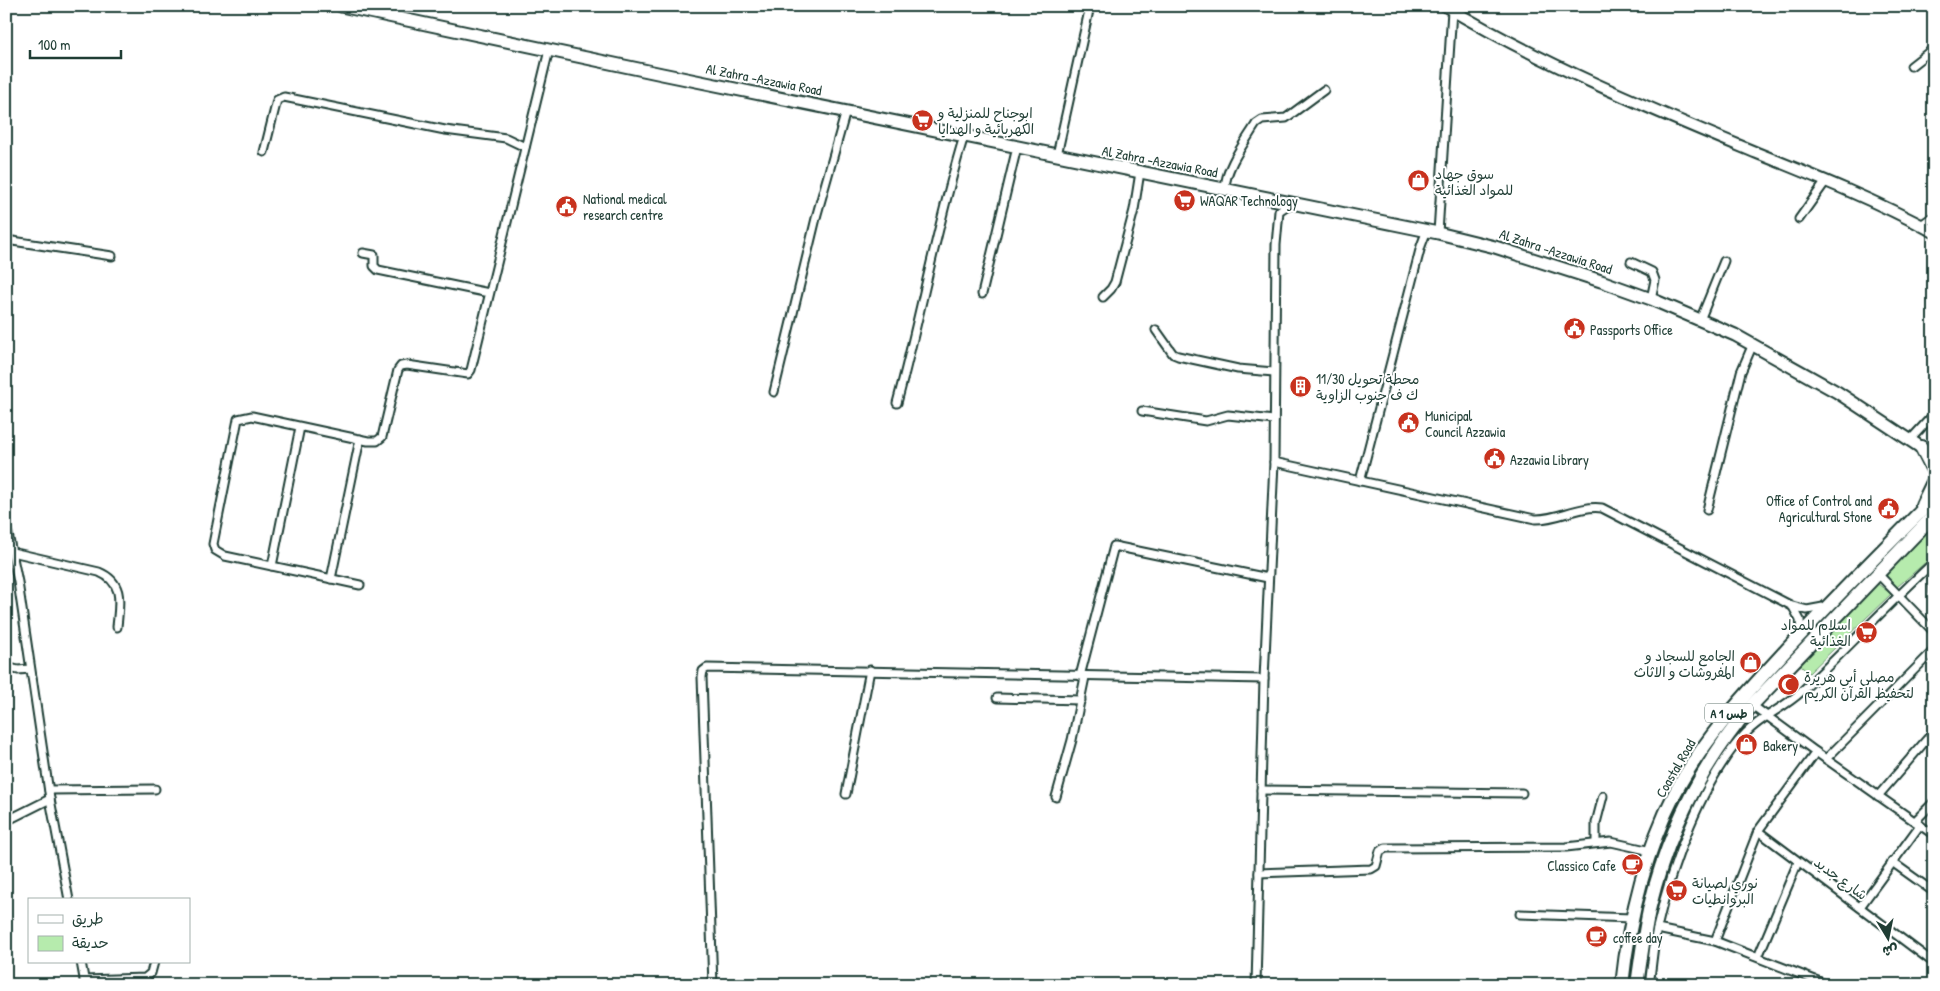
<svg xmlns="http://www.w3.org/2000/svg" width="1940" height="991" font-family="'Patrick Hand','Playpen Sans Arabic',sans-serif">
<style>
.park{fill:#b6ebad;stroke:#6a9470}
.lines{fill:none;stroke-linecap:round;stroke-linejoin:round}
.street-casing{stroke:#1f3d34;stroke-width:11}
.secondary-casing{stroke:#1f3d34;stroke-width:14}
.primary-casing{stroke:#1f3d34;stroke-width:15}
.highway-casing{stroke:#1f3d34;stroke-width:16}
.street{stroke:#fff;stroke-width:7}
.secondary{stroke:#fff;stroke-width:10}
.primary{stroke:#fff;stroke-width:11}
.highway{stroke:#fff;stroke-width:12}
.labels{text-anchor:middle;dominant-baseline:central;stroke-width:4;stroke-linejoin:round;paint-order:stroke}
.shield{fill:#fff;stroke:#627771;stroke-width:1}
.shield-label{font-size:12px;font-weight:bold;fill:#1f3d34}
.street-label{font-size:14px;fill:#1f3d34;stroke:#fff}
.poi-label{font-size:14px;fill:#1f3d34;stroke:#fff;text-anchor:start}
</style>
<rect width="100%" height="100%" fill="#fff"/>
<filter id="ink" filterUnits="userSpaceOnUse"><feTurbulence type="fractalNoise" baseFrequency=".02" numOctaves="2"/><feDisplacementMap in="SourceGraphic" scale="10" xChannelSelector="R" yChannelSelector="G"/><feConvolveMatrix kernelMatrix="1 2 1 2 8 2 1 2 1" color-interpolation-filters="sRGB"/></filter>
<g filter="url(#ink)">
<!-- park -->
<g class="park">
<path d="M1934,521V555L1897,587L1887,576L1885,572Z"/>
<path d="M1875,584H1878L1891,594L1809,673L1796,662Z"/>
</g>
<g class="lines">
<defs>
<g id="street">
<path d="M1911,66L1934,48"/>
<path d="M264,152L277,100L284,97L445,130L506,138L525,147"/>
<path d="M1057,155L1090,6"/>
<path d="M1225,189C1225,168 1245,142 1256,124L1262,120L1286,118L1324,90"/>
<path d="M1799,219L1826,181"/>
<path d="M1921,225L1934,216"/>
<path d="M1438,233L1452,10"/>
<path d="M6,240L112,256"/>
<path d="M363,253L374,255V266L378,270L489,293"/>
<path d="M1631,262L1652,272L1655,280L1651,299"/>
<path d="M982,294L1017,147"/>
<path d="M1103,297L1111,289L1115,282L1134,210L1140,172"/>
<path d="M1700,320L1724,261"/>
<path d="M1156,330L1173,354L1178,356L1238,369L1274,372"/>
<path d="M774,392L817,214L846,111"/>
<path d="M897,403C921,314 937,224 964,136"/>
<path d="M1142,411L1206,421L1228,415L1274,420"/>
<path d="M1911,439L1934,414"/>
<path d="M1274,462L1535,519C1558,520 1578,505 1602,508L1792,606L1807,610L1823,607"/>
<path d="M1360,481L1421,246L1427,230"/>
<path d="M1707,510L1741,372L1753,344"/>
<path d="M6,524L18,582L50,799L69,900"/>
<path d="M12,552L99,572C125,583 119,604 117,627"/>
<path d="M1932,564L1934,595"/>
<path d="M272,566L300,427"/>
<path d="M1878,574L1934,632"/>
<path d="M331,579L360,439"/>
<path d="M360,585L225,556L215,550L213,544L238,419L252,416L368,441H377L382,437L398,370L401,366L407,365L468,374L471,370L549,50"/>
<path d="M1793,607L1800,620L1801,634"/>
<path d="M6,667L18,670L30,669"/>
<path d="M1080,676L1114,546L1268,578"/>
<path d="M997,698L1081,700"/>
<path d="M1752,705L1816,752L1934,835"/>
<path d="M1826,759L1934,650"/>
<path d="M49,790L155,789"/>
<path d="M1261,790L1522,793"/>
<path d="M846,794L870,670"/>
<path d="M1878,796L1934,731"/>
<path d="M1056,797L1072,740L1085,677"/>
<path d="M6,821L50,799"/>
<path d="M1915,821L1934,802"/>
<path d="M1758,831L1934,963"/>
<path d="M1596,843V823L1603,796"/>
<path d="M1892,862L1934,892"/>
<path d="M1259,873L1371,869L1376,866L1380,851L1386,848L1566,847L1611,842L1651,851"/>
<path d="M1860,907L1920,825"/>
<path d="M1520,914L1632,918"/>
<path d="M1657,929L1715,941L1828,985"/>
<path d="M1715,941L1758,831L1816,752"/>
<path d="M1758,957L1798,862"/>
<path d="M81,962L85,984"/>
<path d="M84,980L145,978L151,973L154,962"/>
<path d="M713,985L702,677L703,671L707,668L1264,679"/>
<path d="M1256,985L1264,679L1274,462L1276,245L1279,211L1291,203"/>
<path d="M1649,985C1652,966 1653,947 1657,928C1670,869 1703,777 1746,733C1762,716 1784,708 1801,692C1846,650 1888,604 1934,562"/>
</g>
<path id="secondary" d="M1445,6C1544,65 1651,109 1757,153C1817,177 1877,201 1934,232"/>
<path id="primary" d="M341,6L662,74L1438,233L1495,247L1601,281L1651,299L1735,335L1837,392L1934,456"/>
<g id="highway">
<path d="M1921,447L1934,472"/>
<path d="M1922,505L1934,480"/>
<path d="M1622,985C1629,919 1645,852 1675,793C1702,742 1740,700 1779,658C1829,603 1882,551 1934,498"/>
<path d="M1637,985C1641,958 1644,932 1650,906C1668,831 1702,764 1752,705L1934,515"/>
</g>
</defs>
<!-- street casing -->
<use href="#street" class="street-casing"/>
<!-- secondary casing -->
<use href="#secondary" class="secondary-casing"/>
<!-- primary casing -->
<use href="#primary" class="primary-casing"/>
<!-- highway casing -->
<use href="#highway" class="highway-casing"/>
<!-- street -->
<use href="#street" class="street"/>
<!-- secondary -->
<use href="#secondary" class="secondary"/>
<!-- primary -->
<use href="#primary" class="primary"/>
<!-- highway -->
<use href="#highway" class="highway"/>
</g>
</g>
<!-- icons -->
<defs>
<symbol id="supermarket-disc" viewBox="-11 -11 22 22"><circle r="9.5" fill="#c8321e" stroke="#fff"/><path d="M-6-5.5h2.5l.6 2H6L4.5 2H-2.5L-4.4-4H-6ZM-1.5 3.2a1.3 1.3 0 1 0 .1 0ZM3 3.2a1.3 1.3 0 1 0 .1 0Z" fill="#fff"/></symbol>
<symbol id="shop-disc" viewBox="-11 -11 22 22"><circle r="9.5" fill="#c8321e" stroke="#fff"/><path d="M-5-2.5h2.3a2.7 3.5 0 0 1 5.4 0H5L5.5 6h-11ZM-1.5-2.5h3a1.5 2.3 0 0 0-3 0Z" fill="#fff"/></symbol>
<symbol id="civic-disc" viewBox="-11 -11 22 22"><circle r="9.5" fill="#c8321e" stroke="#fff"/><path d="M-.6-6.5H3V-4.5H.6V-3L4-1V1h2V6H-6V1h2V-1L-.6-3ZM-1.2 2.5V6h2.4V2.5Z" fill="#fff"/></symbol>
<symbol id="building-disc" viewBox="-11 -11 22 22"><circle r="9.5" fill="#c8321e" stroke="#fff"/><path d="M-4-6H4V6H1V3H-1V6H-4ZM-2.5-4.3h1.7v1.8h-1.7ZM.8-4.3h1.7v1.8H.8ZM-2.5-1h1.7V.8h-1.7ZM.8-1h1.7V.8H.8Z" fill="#fff"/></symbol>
<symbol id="mosque-disc" viewBox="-11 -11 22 22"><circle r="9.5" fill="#c8321e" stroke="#fff"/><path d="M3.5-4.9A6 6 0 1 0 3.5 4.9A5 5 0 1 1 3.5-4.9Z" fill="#fff"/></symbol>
<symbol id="cafe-disc" viewBox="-11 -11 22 22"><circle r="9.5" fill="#c8321e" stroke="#fff"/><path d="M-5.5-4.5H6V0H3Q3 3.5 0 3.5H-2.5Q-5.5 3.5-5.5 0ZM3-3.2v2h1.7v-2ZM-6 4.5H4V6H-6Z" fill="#fff"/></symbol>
</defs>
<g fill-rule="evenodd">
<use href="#supermarket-disc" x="910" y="108" width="25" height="25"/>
<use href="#shop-disc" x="1406" y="168" width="25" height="25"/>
<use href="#supermarket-disc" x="1172" y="188" width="25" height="25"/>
<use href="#civic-disc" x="554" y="194" width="25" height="25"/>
<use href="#civic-disc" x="1562" y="316" width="25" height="25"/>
<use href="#building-disc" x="1288" y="374" width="25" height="25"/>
<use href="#civic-disc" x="1396" y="410" width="25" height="25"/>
<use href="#civic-disc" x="1482" y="446" width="25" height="25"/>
<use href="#civic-disc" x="1876" y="496" width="25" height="25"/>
<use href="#supermarket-disc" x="1854" y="620" width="25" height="25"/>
<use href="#shop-disc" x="1738" y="650" width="25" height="25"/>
<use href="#mosque-disc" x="1776" y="672" width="25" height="25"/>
<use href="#shop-disc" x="1734" y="732" width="25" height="25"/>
<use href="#cafe-disc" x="1620" y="852" width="25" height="25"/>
<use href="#supermarket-disc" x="1664" y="878" width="25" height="25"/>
<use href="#cafe-disc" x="1584" y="924" width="25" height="25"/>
</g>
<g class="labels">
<!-- shield labels -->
<rect class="shield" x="1705" y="703.5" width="48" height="19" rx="4"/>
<g class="shield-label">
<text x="1729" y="713">A 1 طس</text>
</g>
<!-- street labels -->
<g class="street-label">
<text transform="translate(764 79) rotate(11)">Al Zahra -Azzawia Road</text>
<text transform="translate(1160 161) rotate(11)">Al Zahra -Azzawia Road</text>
<text transform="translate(1556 251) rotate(18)">Al Zahra -Azzawia Road</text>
<text transform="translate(1675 768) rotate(-60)">Coastal Road</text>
<text transform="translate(1841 878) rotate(36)">شارع جديد</text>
</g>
<!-- poi labels -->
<g class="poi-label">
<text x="938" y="112">ابوجناح للمنزلية و<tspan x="938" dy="16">الكهربائية و الهدايا</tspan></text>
<text x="1435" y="173">سوق جهاد<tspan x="1435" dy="16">للمواد الغذائية</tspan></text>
<text x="583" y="198">National medical<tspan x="583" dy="16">research centre</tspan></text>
<text x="1200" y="200">WAQAR Technology</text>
<text x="1590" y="329">Passports Office</text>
<text x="1316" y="378">محطة تحويل 11/30<tspan x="1316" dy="16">ك ف جنوب الزاوية</tspan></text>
<text x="1425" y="415">Municipal<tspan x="1425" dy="16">Council Azzawia</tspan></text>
<text x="1510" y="459">Azzawia Library</text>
<text x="1872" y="500" text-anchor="end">Office of Control and<tspan x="1872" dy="16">Agricultural Stone</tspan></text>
<text x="1851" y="624" text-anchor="end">اسلام للمواد<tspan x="1851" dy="16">الغذائية</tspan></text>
<text x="1735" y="655" text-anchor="end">الجامع للسجاد و<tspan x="1735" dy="16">المفروشات و الاثاث</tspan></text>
<text x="1804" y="676">مصلى أبي هريرة<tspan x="1804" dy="16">لتحفيظ القرآن الكريم</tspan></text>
<text x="1763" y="745">Bakery</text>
<text x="1616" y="865" text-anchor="end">Classico Cafe</text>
<text x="1692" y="882">نوري لصيانة<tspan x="1692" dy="16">البروانطيات</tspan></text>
<text x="1613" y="937">coffee day</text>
</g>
</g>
<!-- margin -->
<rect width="1940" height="991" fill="none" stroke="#fff" stroke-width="25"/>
<rect x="12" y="12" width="1915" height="966" fill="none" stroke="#1f3d34" stroke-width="2" filter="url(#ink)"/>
<!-- legend -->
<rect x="28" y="898" width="162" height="65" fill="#ffffff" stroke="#a5b1ae"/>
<rect x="38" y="915" width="25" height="8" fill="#ffffff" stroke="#a5b1ae"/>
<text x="72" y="924" font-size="15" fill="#1f3d34">طريق</text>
<rect x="38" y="936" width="25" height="15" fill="#b6ebad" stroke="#a5b1ae"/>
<text x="72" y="948" font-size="15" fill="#1f3d34">حديقة</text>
<!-- north arrow -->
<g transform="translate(1888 938) rotate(170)" stroke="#ffffff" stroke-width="4" paint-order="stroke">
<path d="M0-4L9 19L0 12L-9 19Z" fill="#1f3d34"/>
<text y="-8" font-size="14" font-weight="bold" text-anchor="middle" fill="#1f3d34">ش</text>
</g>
<!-- scale -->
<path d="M30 50v8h91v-8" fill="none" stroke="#1f3d34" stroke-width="2.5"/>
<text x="38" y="50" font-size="15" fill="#1f3d34" stroke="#ffffff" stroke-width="4" paint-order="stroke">100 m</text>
</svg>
